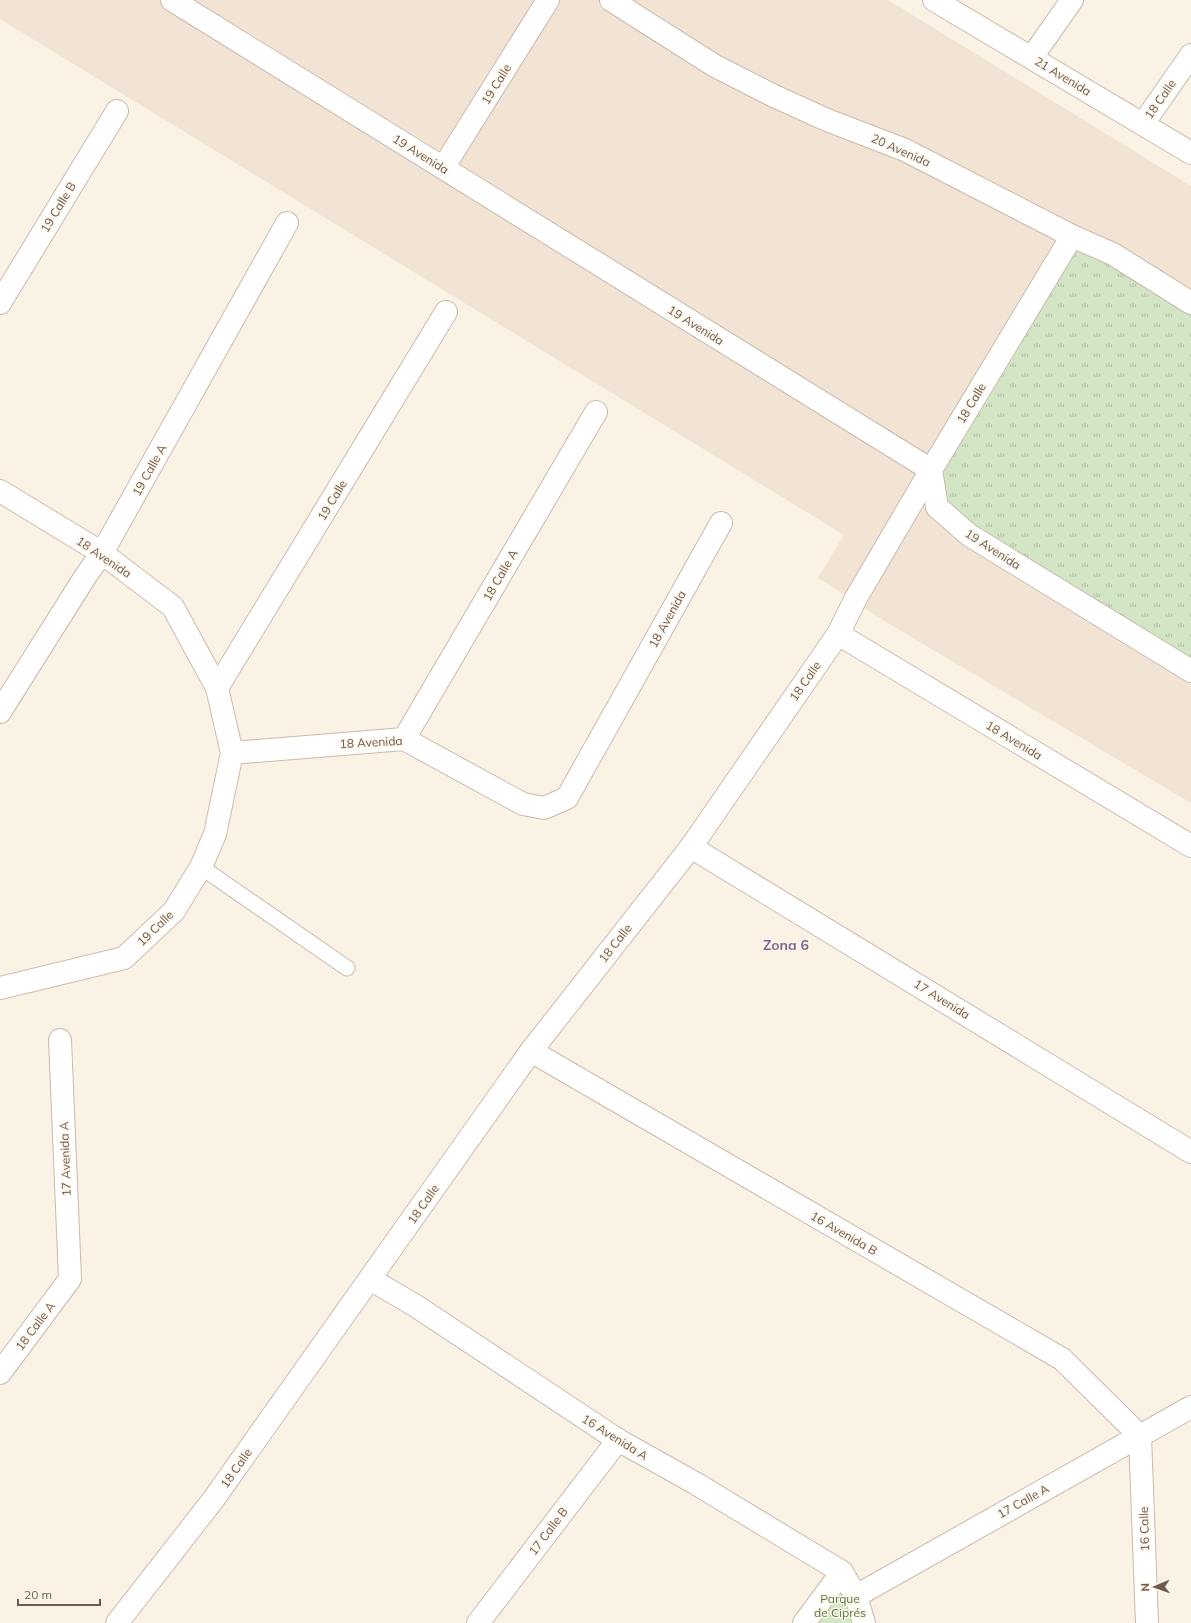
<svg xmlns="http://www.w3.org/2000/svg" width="1191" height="1623" font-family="Mulish,sans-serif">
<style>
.residential{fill:#f1e4d4}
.grass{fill:url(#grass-tufts)}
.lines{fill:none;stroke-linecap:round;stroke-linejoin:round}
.lane-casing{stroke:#cabaac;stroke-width:17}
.street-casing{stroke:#cabaac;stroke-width:24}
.secondary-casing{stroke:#cfbcad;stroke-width:24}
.lane{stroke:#fff;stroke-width:15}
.street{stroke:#fff;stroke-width:22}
.secondary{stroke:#fff;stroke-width:22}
.labels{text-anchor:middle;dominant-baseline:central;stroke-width:3;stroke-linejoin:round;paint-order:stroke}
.street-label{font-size:12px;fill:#705a4c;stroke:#fdf6eb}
.park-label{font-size:12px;fill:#567a49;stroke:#fdf6eb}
.quarter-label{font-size:14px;font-weight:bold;fill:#80658c;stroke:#fdf6eb}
</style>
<defs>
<pattern id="grass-tufts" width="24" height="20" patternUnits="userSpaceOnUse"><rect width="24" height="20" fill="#d2e6c5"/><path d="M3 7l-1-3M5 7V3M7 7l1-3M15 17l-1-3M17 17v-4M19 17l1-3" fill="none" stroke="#afbda2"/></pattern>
</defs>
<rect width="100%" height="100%" fill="#faf2e5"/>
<!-- residential -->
<path class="residential" d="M0,0H888L1191,186V803L886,622L818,578L844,535L0,19Z"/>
<!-- grass -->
<g class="grass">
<path d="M1072,236L1191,303V671L937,507L931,470Z"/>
<path d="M842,1572L864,1623H804Z"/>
</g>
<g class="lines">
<defs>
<path id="lane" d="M201,867L347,968"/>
<g id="street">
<path d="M172,0L931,470L937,507L969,535L1191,671"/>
<path d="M611,0L715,66L774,96L827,120L905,150L1072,236L1113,254L1191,303"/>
<path d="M1032,57L1072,0"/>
<path d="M1143,124L1191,55"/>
<path d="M443,168L548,0"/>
<path d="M0,303L117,111"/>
<path d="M838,634L856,598L931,470L1072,236"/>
<path d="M217,688L446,312"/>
<path d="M0,712L85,577L102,553L287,223"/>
<path d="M404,739L596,412"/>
<path d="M232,753L404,739L523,804L544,808L567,798L721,523"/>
<path d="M691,847L1191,1152"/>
<path d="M531,1051L1062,1359L1140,1436L1147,1623"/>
<path d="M370,1279L416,1306L618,1440L695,1483L842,1572L856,1596L864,1623"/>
<path d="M0,1373L70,1279L60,1040"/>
<path d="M856,1596L1191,1407"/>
<path d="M478,1623L618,1440"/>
<path d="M804,1623L842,1572"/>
</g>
<g id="secondary">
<path d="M934,0L1191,153"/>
<path d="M0,491L102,553L173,607L217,688L232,753L215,834L201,867L174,911L124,958L0,988"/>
<path d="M117,1623L213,1500L531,1051L691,847L838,634L1191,846"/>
</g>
</defs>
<!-- lane casing -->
<use href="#lane" class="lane-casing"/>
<!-- street casing -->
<use href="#street" class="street-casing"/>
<!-- secondary casing -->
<use href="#secondary" class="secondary-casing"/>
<!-- lane -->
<use href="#lane" class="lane"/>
<!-- street -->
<use href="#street" class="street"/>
<!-- secondary -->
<use href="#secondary" class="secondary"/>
</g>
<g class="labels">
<!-- street labels -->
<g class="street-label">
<text transform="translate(1063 76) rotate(31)">21 Avenida</text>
<text transform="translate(496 84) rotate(-58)">19 Calle</text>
<text transform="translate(1160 99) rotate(-55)">18 Calle</text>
<text transform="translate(901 150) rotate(24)">20 Avenida</text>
<text transform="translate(421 154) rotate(32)">19 Avenida</text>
<text transform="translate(58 207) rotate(-59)">19 Calle B</text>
<text transform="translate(696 325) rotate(32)">19 Avenida</text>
<text transform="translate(971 403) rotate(-59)">18 Calle</text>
<text transform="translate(149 470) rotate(-61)">19 Calle A</text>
<text transform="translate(332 500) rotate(-59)">19 Calle</text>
<text transform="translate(993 549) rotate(33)">19 Avenida</text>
<text transform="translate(104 557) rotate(34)">18 Avenida</text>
<text transform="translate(500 575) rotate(-60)">18 Calle A</text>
<text transform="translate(667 619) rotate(-61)">18 Avenida</text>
<text transform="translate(805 681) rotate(-55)">18 Calle</text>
<text transform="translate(1014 740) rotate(31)">18 Avenida</text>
<text transform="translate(371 742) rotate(-3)">18 Avenida</text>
<text transform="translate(155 928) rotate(-44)">19 Calle</text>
<text transform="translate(615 943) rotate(-52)">18 Calle</text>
<text transform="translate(942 999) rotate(32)">17 Avenida</text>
<text transform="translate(65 1159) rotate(-92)">17 Avenida A</text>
<text transform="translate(423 1204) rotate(-55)">18 Calle</text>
<text transform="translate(844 1233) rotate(30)">16 Avenida B</text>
<text transform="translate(35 1326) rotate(-53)">18 Calle A</text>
<text transform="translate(615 1437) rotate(32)">16 Avenida A</text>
<text transform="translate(236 1468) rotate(-55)">18 Calle</text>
<text transform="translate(1023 1501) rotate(-29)">17 Calle A</text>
<text transform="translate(1144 1529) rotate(-92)">16 Calle</text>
<text transform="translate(548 1531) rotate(-53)">17 Calle B</text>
</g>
<!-- park labels -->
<g class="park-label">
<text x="840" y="1598">Parque<tspan x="840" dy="14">de Ciprés</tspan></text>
</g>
<!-- quarter labels -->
<g class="quarter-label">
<text x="786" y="945">Zona 6</text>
</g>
</g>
<!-- north arrow -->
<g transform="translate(1155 1587) rotate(268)" stroke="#fdf6eb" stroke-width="3" paint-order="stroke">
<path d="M0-3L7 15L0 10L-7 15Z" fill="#705a4c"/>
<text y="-6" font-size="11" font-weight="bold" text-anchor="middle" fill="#705a4c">N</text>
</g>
<!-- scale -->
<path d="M18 1599v6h82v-6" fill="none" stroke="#705a4c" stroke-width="2"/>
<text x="24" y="1599" font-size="12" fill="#705a4c" stroke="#fdf6eb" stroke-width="3" paint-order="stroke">20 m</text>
</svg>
